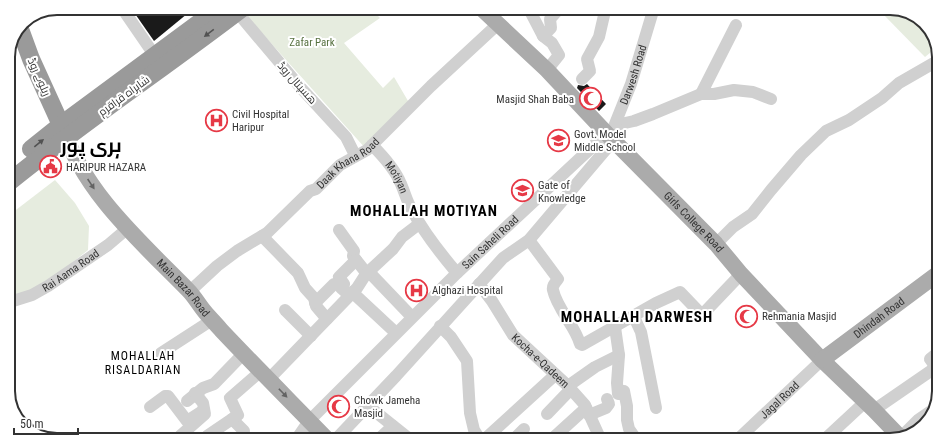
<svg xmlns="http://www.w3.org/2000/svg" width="947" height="448" font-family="'Roboto Condensed',Cairo,sans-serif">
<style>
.green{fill:#e6ecdf}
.building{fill:#1a1a1a}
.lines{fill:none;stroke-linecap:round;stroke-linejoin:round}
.minor{stroke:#d0d0d0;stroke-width:12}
.major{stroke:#ababab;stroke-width:16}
.highway{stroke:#9a9a9a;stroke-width:18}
.oneway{fill:#525252}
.oneway2{fill:#636363}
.labels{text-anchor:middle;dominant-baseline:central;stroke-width:4;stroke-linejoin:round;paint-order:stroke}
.park-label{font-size:11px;fill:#56703f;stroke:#fff}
.street-label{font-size:11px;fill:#333;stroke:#fff}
.poi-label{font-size:11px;fill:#333;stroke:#fff;text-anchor:start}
.neighbourhood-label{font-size:12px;letter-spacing:1px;fill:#000;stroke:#fff}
.district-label{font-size:15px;font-weight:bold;letter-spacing:1px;fill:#000;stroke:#fff}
.town-label{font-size:19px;font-weight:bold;fill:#000;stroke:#fff}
.rim{fill:none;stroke:#333;stroke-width:2}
</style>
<rect width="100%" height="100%" fill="#fff"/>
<!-- green -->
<g class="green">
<path d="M249,9L372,10L380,18L344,43L383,88L394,77L411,106L366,149L244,13Z"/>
<path d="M882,13H912L931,30L937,47L925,57Z"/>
<path d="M55,180L75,203L89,226L88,250L63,270L27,293L8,299V208L12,213Z"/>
</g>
<!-- building -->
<g class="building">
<path d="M131,8L193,9L154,41Z"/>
<path d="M587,84L606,104L599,111L577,88L578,85L584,86Z"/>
</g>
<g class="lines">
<!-- minor -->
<g class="minor">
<path d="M122,8L155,56"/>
<path d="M530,11L543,36L552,43L559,55L547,70"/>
<path d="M237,12L301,88L346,137L355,155"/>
<path d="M543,36L551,28L550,19L557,11"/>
<path d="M582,79L590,71L587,59L599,37L605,11"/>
<path d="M701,94L736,25"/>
<path d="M616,125L634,121L653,114L701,94H714L734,90L753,92L771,99"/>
<path id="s1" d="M613,129L631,84L653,11"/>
<path id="s2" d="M372,145C383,156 395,169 401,184C405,193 407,202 412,210C424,233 440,253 457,273"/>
<path d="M339,230L354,251L353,256L364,270L369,272L412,317"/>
<path d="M262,236L298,273L305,288L314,298L316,306L327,319"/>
<path d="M529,240L558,279C555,283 552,286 553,290C557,309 576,327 580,344L582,345L656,303L680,292L702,315L741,274"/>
<path d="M716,244L733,227L752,214L771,190L801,155L826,131L849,120L882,98L899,83L939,60"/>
<path id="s3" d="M479,284L492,301L513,335L568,386L585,405L600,438"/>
<path id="s4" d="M189,292L217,266L237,251L267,233L310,191L316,189L340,165L367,150L431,86L498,24"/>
<path d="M352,292L396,333"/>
<path d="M349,295L341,288L344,284L339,277L356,260"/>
<path d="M315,303L334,284"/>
<path id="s5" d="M8,305L13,301L32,295L48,286L108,245L128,228"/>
<path d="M285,310L311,336"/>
<path d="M634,317L641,332L643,342L656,408"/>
<path d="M440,326L451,337L467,361L470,413L474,430L479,438"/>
<path d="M615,327L619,355L617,383L618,394L624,391L627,406V420L629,429L636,439"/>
<path d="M161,353L212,320"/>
<path d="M935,366L930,359L935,355"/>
<path d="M269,379L357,288L366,274L393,249L402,237L419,224"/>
<path d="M568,386L595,367L619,355"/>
<path d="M187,401L203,388L214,384L244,353"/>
<path d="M367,405L407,437"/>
<path d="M150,407L165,396H168L187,421L204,410"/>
<path d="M874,410L935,368"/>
<path d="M547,414L571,389"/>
<path d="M589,415L606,408L609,404L607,399"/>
<path d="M232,419L244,431"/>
<path d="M180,436L205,414L203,403L195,393"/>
<path d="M207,436L238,415L230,398L261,371"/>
<path id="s6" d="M298,437L309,421L457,273L606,134"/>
<path d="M338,437L396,376L503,258L529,240L613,141"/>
<path d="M381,437L393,426"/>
<path d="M901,437L918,420L934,409"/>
<path d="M486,438L555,375"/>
<path d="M515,438L524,429"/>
<path d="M553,438L586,408"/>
<path id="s7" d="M738,439L822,360"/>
<path d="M824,440L865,402"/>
</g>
<!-- major -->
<g class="major">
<path id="s8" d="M483,10L547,70L609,136L716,244L741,274L822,360L874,410L900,437"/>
<path id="s9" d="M62,126C84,193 140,241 188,290C195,297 199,305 205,312C210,318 216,324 221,330C255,366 290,401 325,437"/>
<path id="s10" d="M822,360L936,275"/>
</g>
<!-- highway -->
<g class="highway">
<path d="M20,29L31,59L61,125"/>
<path d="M31,149L61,125L218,9"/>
<path d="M8,183C83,122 164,68 241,9"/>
</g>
</g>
<!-- one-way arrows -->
<defs><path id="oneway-solid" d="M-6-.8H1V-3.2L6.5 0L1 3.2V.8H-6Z"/></defs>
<g class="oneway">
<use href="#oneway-solid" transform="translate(209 33) rotate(143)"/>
<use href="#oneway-solid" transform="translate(39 143) rotate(-39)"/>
</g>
<g class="oneway2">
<use href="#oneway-solid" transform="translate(91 184) rotate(56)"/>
<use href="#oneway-solid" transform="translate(283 393) rotate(46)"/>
</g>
<!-- icons -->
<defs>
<symbol id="mosque-ring" viewBox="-11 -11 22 22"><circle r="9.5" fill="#fff" stroke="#e63946" stroke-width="1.5"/><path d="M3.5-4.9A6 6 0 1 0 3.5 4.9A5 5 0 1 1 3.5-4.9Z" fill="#e63946"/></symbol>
<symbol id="hospital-ring" viewBox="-11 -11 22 22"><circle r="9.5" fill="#fff" stroke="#e63946" stroke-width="1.5"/><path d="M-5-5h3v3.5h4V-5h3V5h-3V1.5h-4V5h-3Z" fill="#e63946"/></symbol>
<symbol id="school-ring" viewBox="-11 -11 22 22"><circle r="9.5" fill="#fff" stroke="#e63946" stroke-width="1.5"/><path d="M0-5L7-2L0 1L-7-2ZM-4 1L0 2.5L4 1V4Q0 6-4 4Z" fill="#e63946"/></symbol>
<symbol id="civic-ring" viewBox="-11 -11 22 22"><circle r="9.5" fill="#fff" stroke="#e63946" stroke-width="1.5"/><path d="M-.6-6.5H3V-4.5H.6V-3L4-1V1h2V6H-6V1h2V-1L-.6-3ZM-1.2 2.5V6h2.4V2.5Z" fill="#e63946"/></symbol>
</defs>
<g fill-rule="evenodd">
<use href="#mosque-ring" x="578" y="86" width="25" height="25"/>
<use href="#hospital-ring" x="204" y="108" width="25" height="25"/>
<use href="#school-ring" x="546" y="128" width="25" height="25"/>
<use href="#civic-ring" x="38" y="154" width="25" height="25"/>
<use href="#school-ring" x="510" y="178" width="25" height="25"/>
<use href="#hospital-ring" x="404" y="278" width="25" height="25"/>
<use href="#mosque-ring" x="734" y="304" width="25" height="25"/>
<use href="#mosque-ring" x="326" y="394" width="25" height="25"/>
</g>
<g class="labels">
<!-- park labels -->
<g class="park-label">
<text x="312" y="42">Zafar Park</text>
</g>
<!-- street labels -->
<g class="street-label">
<text stroke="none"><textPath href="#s1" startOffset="58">Darwesh Road</textPath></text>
<text transform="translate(39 77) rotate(66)">ریلوے روڈ</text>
<text transform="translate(297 83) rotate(48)">ھسپتال روڈ</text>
<text transform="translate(124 96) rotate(-36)">شاہراہ قراقرم</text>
<text stroke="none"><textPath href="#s4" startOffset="206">Daak Khana Road</textPath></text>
<text stroke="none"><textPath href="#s2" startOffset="41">Motiyan</textPath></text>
<text stroke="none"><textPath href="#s8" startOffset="299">Girls College Road</textPath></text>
<text stroke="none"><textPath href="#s6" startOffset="274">Sain Saheli Road</textPath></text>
<text stroke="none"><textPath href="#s5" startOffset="72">Rai Aama Road</textPath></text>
<text stroke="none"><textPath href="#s9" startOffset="204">Main Bazar Road</textPath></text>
<text stroke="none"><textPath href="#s10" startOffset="71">Dhindah Road</textPath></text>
<text stroke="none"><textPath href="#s3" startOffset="99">Kocha-e-Qadeem</textPath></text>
<text stroke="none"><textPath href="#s7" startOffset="57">Jagal Road</textPath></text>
</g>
<!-- poi labels -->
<g class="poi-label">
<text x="574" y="99" text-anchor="end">Masjid Shah Baba</text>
<text x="232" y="114">Civil Hospital<tspan x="232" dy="13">Haripur</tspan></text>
<text x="574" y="134">Govt. Model<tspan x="574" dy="13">Middle School</tspan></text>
<text x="66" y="167">HARIPUR HAZARA</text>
<text x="538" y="185">Gate of<tspan x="538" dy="13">Knowledge</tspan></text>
<text x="432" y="290">Alghazi Hospital</text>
<text x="762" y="316">Rehmania Masjid</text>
<text x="354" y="400">Chowk Jameha<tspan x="354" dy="13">Masjid</tspan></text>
</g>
<!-- neighbourhood labels -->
<g class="neighbourhood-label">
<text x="143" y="356">MOHALLAH<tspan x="143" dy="14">RISALDARIAN</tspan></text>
</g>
<!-- district labels -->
<g class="district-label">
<text x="424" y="211">MOHALLAH MOTIYAN</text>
<text x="637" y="317">MOHALLAH DARWESH</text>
</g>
<!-- town labels -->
<g class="town-label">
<text x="91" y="145">ہری پور</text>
</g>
</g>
<!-- crop -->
<path d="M0 0H947V448H0ZM57 15H890A42 42 0 0 1 932 57V391A42 42 0 0 1 890 433H57A42 42 0 0 1 15 391V57A42 42 0 0 1 57 15Z" fill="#fff" fill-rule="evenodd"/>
<path class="rim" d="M57 15H890A42 42 0 0 1 932 57V391A42 42 0 0 1 890 433H57A42 42 0 0 1 15 391V57A42 42 0 0 1 57 15Z"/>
<!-- scale -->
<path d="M14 428v6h64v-6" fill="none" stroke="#333333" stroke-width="2"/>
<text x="20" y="428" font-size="12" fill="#333333" stroke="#ffffff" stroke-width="3" paint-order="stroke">50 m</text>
</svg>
